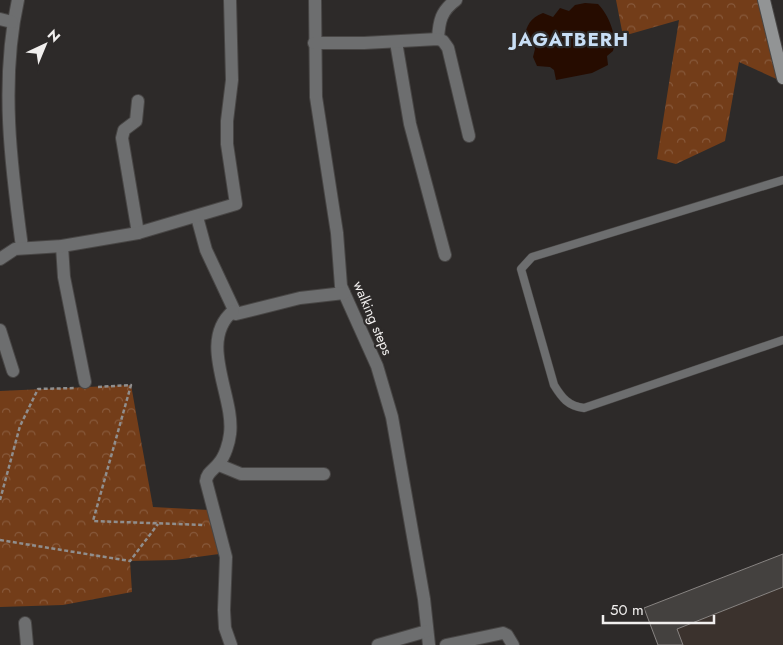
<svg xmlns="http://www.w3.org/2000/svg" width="783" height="645" font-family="Jost,sans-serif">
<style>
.built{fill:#3b322d}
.park{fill:url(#park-crowns)}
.water{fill:#260c00}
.building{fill:#44413f;stroke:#888482}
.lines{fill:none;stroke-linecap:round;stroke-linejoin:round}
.lane-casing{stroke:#484645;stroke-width:9}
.street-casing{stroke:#484645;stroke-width:14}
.secondary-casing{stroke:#484645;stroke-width:14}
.path{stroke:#908e8d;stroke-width:2.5;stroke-dasharray:4 2.5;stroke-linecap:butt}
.lane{stroke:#6d6e6f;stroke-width:8}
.street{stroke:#6d6e6f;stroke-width:12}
.secondary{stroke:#929495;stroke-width:12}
.labels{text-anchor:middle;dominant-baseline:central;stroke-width:4.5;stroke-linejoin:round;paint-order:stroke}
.street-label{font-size:14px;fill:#f1efee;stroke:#2d2a29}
.district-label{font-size:19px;font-weight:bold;letter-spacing:1px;fill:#c8def5;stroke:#2d2a29}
</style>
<defs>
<pattern id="park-crowns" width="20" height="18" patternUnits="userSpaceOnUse" patternTransform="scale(1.25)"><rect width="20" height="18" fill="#733d19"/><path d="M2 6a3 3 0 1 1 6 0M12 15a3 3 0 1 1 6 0" fill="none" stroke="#87593b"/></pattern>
</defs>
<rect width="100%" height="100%" fill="#2d2a29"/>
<!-- built -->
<path class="built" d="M783,587V645H683L677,629Z"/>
<!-- park -->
<g class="park">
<path d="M616,0H762L783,82L739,62L725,141L676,164L657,159L679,20L623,36Z"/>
<path d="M131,385L153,507L209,510L219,554L175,560L130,561L132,592L63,605L0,607V391Z"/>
</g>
<!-- water -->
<path class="water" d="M585,3L598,4C608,14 618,36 613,51L607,56L608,65L592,73L556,80L554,70L550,67L537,66L533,57L535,49L533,41L524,38C527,25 530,18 543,13L553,17L560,8L569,11L575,5Z"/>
<!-- building -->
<path class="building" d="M783,554V587L677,629L683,645H658L644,608Z"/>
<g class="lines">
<defs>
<path id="lane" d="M783,180L532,257L521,269L554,385C562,398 568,406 584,408L783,340"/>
<g id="street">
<path d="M18,0C0,81 11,166 22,247"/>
<path d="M315,0L316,97L337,233L341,286L377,366L392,417L424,599L429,645"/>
<path d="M0,19L12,22"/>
<path d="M438,39C439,21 441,11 456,0"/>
<path d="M396,42L410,124L445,255"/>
<path d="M314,43H364L438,39L443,41L448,48L469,136"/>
<path d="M197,217L206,250L236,314L300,298L344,293"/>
<path d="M138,233L122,138L124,130L136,121L138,101"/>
<path d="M62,246L64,277L85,382"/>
<path d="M0,259L15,249L62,246L138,233L236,204L227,144V121L232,80L230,0"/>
<path d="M0,330L13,371"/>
<path d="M219,465L241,474H324"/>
<path d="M25,623L27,645"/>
<path d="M231,645L225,628L224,610L226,557L206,481C207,472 214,470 219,463C225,456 229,443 230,434C235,396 197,342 233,311"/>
<path d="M378,645L427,631"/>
<path d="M446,645L503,633L507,635L513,645"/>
</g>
<path id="secondary" d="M764,0L783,78"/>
</defs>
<!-- lane casing -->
<use href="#lane" class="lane-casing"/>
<!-- street casing -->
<use href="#street" class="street-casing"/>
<!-- secondary casing -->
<use href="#secondary" class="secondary-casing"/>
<!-- path -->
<g class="path">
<path d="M98,387L131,385L93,521L205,525"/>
<path d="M0,500L20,426L38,389L75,388"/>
<path d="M0,540L130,561L158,524"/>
</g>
<!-- lane -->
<use href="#lane" class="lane"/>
<!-- street -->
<use href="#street" class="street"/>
<!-- secondary -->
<use href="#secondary" class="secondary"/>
</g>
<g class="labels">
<!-- street labels -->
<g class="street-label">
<text transform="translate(373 318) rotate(67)">walking steps</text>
</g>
<!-- district labels -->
<g class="district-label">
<text x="570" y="39">JAGATBERH</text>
</g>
</g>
<!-- north arrow -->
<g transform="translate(45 45) rotate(44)" stroke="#2d2a29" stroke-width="4" paint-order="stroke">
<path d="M0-4L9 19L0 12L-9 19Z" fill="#f1efee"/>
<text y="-8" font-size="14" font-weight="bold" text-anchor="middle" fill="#f1efee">N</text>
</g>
<!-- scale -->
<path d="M603 615v8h111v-8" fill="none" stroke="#f1efee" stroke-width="2.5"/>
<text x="610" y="615" font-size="15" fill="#f1efee" stroke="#2d2a29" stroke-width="4" paint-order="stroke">50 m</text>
</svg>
